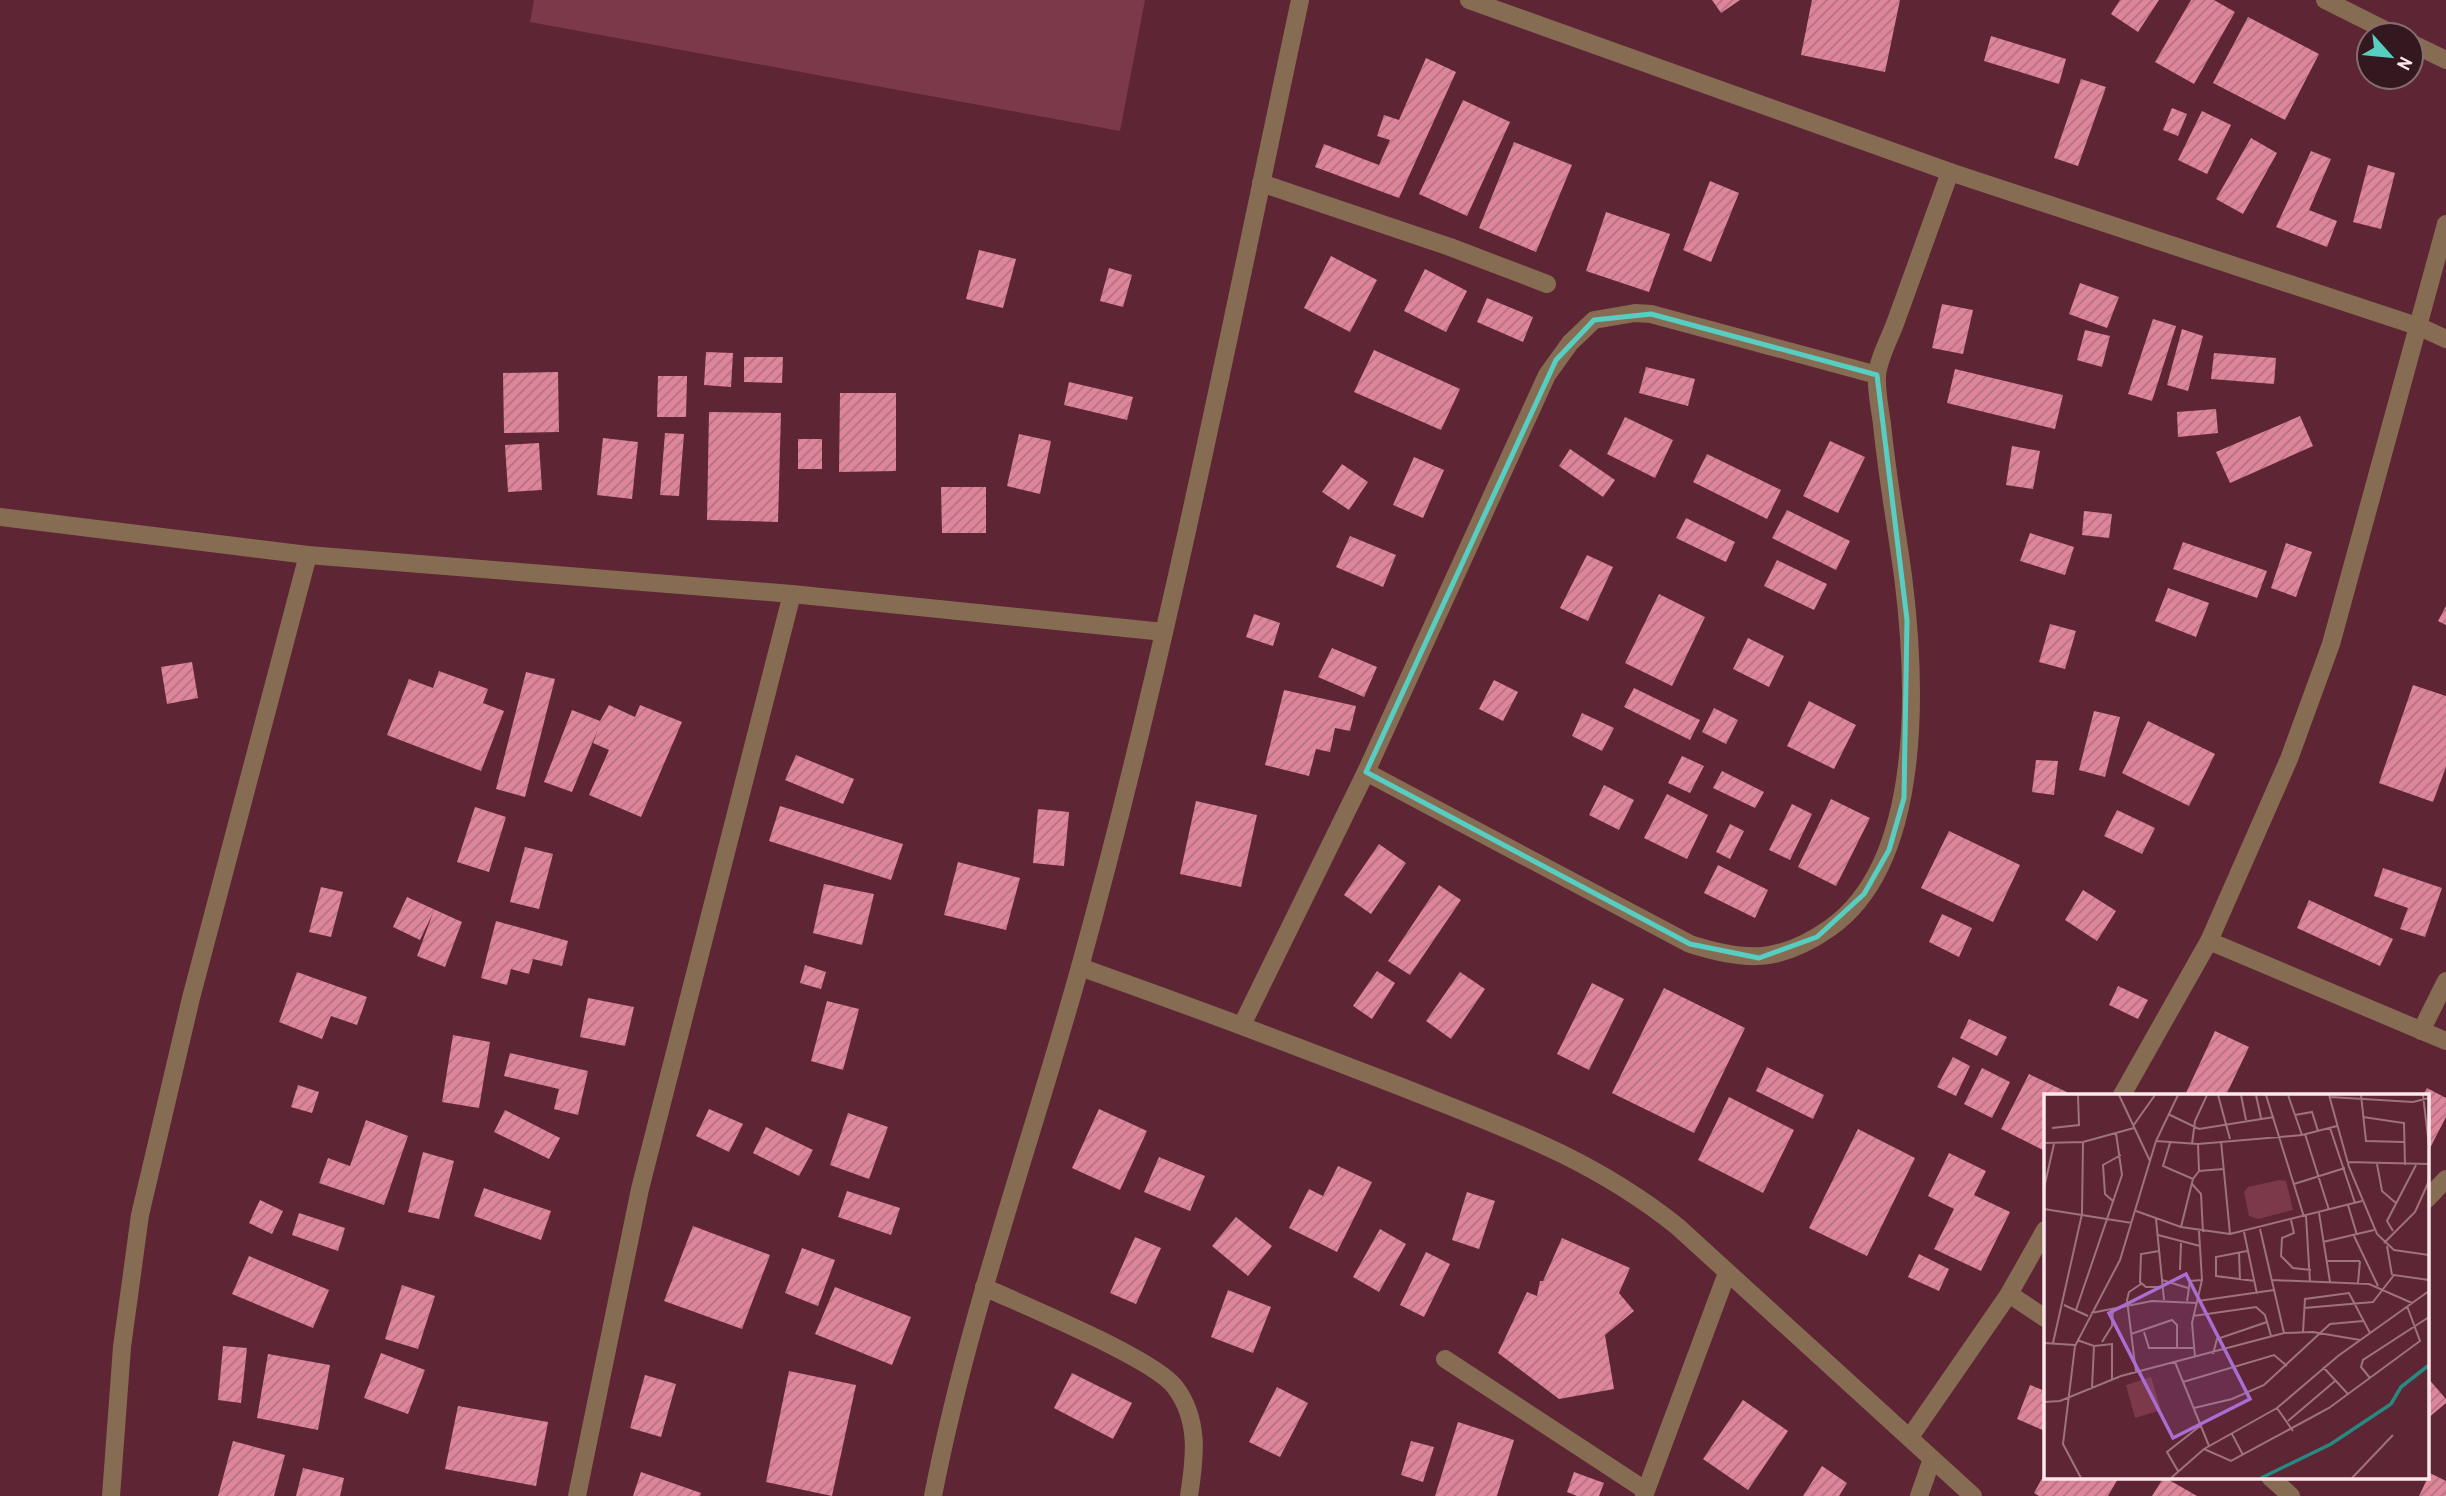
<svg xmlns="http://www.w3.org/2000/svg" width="2446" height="1496" font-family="'Archivo Narrow',sans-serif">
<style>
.grass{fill:#7c394a}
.building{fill:url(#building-hatch)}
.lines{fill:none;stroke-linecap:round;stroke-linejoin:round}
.minor{stroke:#866c52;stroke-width:18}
.marked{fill:none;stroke:#57cec1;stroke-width:5;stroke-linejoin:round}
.inset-river{fill:none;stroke:#27897f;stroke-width:3.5}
.inset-road{fill:none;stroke:#9e737e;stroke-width:2}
.view{fill:#a96ecf;fill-opacity:0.15;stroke:#a96ecf;stroke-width:3.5}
.inset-edge{fill:none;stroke:#ffe8ec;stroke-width:3.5}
</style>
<defs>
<pattern id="building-hatch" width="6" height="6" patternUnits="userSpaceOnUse" patternTransform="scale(1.75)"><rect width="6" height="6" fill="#de859a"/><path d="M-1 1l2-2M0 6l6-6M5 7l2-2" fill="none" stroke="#b27281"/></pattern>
</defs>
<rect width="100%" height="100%" fill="#5e2534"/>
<!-- grass -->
<path class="grass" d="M534,0H1145L1120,131L530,22Z"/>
<!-- building -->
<g class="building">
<path d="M1712,0H1740L1721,13Z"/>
<path d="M1812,0H1900L1885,72L1801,55Z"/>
<path d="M2120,0H2159L2138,32L2111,14Z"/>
<path d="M2191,0H2214L2235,12L2194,84L2155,62Z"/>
<path d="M2248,17L2319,54L2285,120L2213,83Z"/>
<path d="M1991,36L2066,59L2059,84L1984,61Z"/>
<path d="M1426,58L1456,72L1399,198L1315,167L1324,144L1379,165L1390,140L1377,136L1384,115L1399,120Z"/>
<path d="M2081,79L2106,87L2078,166L2054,158Z"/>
<path d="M1463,100L1510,122L1467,216L1419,194Z"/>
<path d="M2172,108L2187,114L2178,136L2163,130Z"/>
<path d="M2202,111L2231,125L2207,174L2178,160Z"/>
<path d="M2251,138L2277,153L2243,214L2216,199Z"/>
<path d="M1514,142L1572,165L1536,252L1479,228Z"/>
<path d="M2311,151L2331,159L2309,210L2337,221L2327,247L2276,227Z"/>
<path d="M2368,165L2395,173L2381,229L2353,222Z"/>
<path d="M1710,181L1739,193L1711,262L1683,250Z"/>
<path d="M1606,212L1670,234L1649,292L1586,271Z"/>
<path d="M979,250L1016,259L1003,308L966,299Z"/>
<path d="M1331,256L1377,280L1350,332L1304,308Z"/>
<path d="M1109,268L1132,275L1123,307L1100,301Z"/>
<path d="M1425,269L1467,291L1446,332L1404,311Z"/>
<path d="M2080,283L2119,297L2107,328L2069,314Z"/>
<path d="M1487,298L1533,317L1523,342L1477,322Z"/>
<path d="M1942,304L1973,310L1963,354L1932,348Z"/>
<path d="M2153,319L2176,326L2152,401L2128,394Z"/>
<path d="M2182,329L2203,336L2188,391L2167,385Z"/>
<path d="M2085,330L2110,336L2102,367L2077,360Z"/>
<path d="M1374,350L1460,389L1441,430L1354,392Z"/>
<path d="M706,352L733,353L731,387L704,385Z"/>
<path d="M2214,353L2276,358L2274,384L2211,379Z"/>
<path d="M744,357H783L782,383L744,382Z"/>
<path d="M1646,367L1695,379L1688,406L1639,393Z"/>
<path d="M1955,369L2063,395L2055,429L1947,403Z"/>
<path d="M558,372L559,432L504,433L503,373Z"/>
<path d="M658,376H687L686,417H657Z"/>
<path d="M1069,382L1133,397L1127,420L1064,405Z"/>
<path d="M840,393H896V471L839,472Z"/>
<path d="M2216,409L2218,433L2178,437L2177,412Z"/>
<path d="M709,412L781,413L778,522L707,520Z"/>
<path d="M2300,416L2313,446L2230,483L2216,452Z"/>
<path d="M1625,417L1673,440L1655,478L1607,454Z"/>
<path d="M665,433L684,434L679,496L660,495Z"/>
<path d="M1019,434L1051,441L1040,494L1007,486Z"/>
<path d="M603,438L638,442L632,499L597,495Z"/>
<rect x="798" y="439" width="24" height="30"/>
<path d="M1830,441L1865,457L1838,513L1803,496Z"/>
<path d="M539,443L542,490L508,492L505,445Z"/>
<path d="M2012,446L2040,451L2033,489L2006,485Z"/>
<path d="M1570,449L1615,480L1603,497L1559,466Z"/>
<path d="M1707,454L1781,490L1767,519L1693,482Z"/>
<path d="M1414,457L1444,470L1423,518L1393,505Z"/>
<path d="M1342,464L1368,482L1349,510L1322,492Z"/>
<path d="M941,487H986V533H942Z"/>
<path d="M1787,510L1850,541L1836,570L1772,538Z"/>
<path d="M2084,511L2112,514L2109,538L2082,535Z"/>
<path d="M1686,518L1735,542L1726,562L1676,538Z"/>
<path d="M2030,533L2074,547L2065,575L2020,561Z"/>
<path d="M1350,536L1396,555L1383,587L1336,567Z"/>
<path d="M2183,542L2267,571L2257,598L2173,569Z"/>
<path d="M2286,543L2312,552L2296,597L2271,588Z"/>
<path d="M1587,555L1613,567L1588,621L1560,608Z"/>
<path d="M1777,560L1827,584L1814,610L1764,586Z"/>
<path d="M2168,588L2209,603L2196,637L2155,621Z"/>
<path d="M1659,594L1705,617L1672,686L1625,663Z"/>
<path d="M2446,606V625L2438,621Z"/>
<path d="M1254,614L1280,623L1273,646L1246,637Z"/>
<path d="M2050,624L2076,631L2065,669L2039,662Z"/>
<path d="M1748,638L1784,656L1769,687L1733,669Z"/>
<path d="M1332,648L1377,667L1364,697L1318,677Z"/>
<path d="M192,662L198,698L167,704L161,667Z"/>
<path d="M439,671L488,689L483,703L504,711L481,771L387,735L409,679L433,688Z"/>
<path d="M526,672L555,679L525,797L496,789Z"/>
<path d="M1494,680L1518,692L1503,721L1479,709Z"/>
<path d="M2413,685L2446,696V767L2433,802L2379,783Z"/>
<path d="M1634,688L1700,720L1690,740L1624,707Z"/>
<path d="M1284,690L1356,706L1350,731L1335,728L1330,752L1316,749L1309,776L1265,765Z"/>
<path d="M1809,701L1856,725L1834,769L1787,746Z"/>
<path d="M609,705L635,717L640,705L682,722L641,817L589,795L609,750L593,743L598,729L572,792L544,782L572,710L600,721Z"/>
<path d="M1714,708L1738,720L1726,744L1702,732Z"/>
<path d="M2094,711L2120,717L2105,777L2079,770Z"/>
<path d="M1582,713L1614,728L1602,751L1572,736Z"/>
<path d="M2148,721L2215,754L2189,806L2122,773Z"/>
<path d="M796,755L854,779L843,804L785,780Z"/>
<path d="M1682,756L1704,766L1690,793L1668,783Z"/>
<path d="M2036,760L2058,761L2054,795L2032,792Z"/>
<path d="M1722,771L1764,792L1755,808L1713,788Z"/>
<path d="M1604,785L1634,800L1619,830L1589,815Z"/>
<path d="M1667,794L1708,815L1687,859L1644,838Z"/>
<path d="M1831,799L1870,818L1836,886L1798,867Z"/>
<path d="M1196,801L1257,815L1241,887L1180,874Z"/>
<path d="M1792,804L1812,814L1790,860L1769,850Z"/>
<path d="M780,806L903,844L891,880L769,841Z"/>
<path d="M475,807L506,817L489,872L457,862Z"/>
<path d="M1038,809L1069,812L1064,866L1033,863Z"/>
<path d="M2117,810L2155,828L2142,854L2104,836Z"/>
<path d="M1730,824L1744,831L1730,859L1716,852Z"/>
<path d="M1949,831L2020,865L1993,922L1921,888Z"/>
<path d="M1379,844L1406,863L1371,914L1344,895Z"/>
<path d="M525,847L553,854L539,909L510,902Z"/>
<path d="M958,862L1020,878L1006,930L944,915Z"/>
<path d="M1718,865L1768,890L1755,918L1704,893Z"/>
<path d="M2383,868L2442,888L2425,937L2400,929L2408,908L2374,896Z"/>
<path d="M824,884L874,894L862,945L813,933Z"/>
<path d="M1439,885L1461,900L1410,975L1388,961Z"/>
<path d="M321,887L343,892L331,937L309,932Z"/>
<path d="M2083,890L2116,911L2097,941L2065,920Z"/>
<path d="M407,897L462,922L445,967L417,956L433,913L420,940L393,927Z"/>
<path d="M2309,900L2393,939L2380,966L2297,928Z"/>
<path d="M1942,914L1972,928L1959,957L1929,942Z"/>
<path d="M496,921L568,941L562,966L533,959L529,974L511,969L507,985L481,978Z"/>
<path d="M805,965L826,972L821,989L800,983Z"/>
<path d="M1377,971L1395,983L1372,1019L1353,1006Z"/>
<path d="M297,972L367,997L357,1025L331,1016L322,1039L279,1022Z"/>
<path d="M1460,972L1485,989L1451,1039L1426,1021Z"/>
<path d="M1592,983L1624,999L1589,1070L1557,1054Z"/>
<path d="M2118,986L2148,1000L2138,1019L2109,1005Z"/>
<path d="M1664,988L1745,1028L1694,1133L1612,1093Z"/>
<path d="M588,998L634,1007L625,1046L580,1037Z"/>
<path d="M827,1001L859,1009L843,1070L811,1061Z"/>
<path d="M1969,1019L2007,1037L1997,1056L1960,1038Z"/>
<path d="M2215,1031L2249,1047L2226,1095H2185Z"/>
<path d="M453,1035L490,1042L479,1108L442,1102Z"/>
<path d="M510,1053L588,1071L578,1115L554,1109L559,1089L504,1076Z"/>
<path d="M1953,1057L1970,1066L1956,1096L1937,1087Z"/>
<path d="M1767,1067L1824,1095L1813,1119L1756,1091Z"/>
<path d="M1982,1068L2010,1082L1992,1118L1964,1104Z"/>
<path d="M2029,1074L2073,1095H2045V1151L2001,1129Z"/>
<path d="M298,1085L319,1092L312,1113L291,1107Z"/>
<path d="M2427,1088L2446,1098V1117L2429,1150L2427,1095H2423Z"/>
<path d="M1729,1097L1794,1130L1763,1193L1698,1160Z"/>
<path d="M709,1109L743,1124L729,1152L696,1136Z"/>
<path d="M1099,1109L1147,1131L1120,1190L1072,1168Z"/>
<path d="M505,1110L560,1138L549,1159L494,1132Z"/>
<path d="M848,1113L888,1127L869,1179L830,1165Z"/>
<path d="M366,1120L408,1136L384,1205L319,1183L328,1158L350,1166Z"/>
<path d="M766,1127L813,1150L799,1176L753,1153Z"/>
<path d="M1858,1129L1915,1158L1867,1256L1809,1228Z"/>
<path d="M423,1152L454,1161L439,1219L408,1212Z"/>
<path d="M1949,1153L1986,1171L1974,1195L2010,1212L1981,1271L1934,1249L1954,1209L1928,1196Z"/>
<path d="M1159,1157L1205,1176L1190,1211L1144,1192Z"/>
<path d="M1338,1166L1372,1182L1337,1252L1289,1228L1309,1189L1323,1196Z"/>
<path d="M484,1188L551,1211L541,1240L474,1216Z"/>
<path d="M847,1191L900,1208L891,1235L838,1217Z"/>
<path d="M1467,1192L1495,1201L1479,1249L1452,1240Z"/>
<path d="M260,1200L283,1211L272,1234L249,1223Z"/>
<path d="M299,1213L345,1228L338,1251L292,1235Z"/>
<path d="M1236,1217L1272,1246L1248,1276L1212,1246Z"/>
<path d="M693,1226L770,1255L742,1329L664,1301Z"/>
<path d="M1380,1229L1406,1244L1379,1292L1353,1277Z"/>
<path d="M1135,1237L1161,1248L1136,1304L1110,1293Z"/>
<path d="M1562,1238L1630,1268L1619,1293L1634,1311L1605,1335L1614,1389L1559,1399L1498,1353L1527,1292L1537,1296L1540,1281H1543Z"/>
<path d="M802,1248L835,1260L818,1306L785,1293Z"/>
<path d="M1426,1252L1450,1264L1424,1317L1400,1305Z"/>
<path d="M1919,1254L1949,1269L1939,1291L1908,1277Z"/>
<path d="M249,1256L329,1290L313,1328L232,1294Z"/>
<path d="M402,1285L435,1296L418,1349L385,1339Z"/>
<path d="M835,1287L911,1317L892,1365L815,1334Z"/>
<path d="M1228,1290L1271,1307L1253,1353L1211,1337Z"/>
<path d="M223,1346L247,1348L241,1403L218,1400Z"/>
<path d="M381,1353L425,1370L408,1414L364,1398Z"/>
<path d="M268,1354L330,1365L318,1430L257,1418Z"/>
<path d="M789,1371L856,1385L832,1496L766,1482Z"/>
<path d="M1072,1373L1132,1403L1113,1439L1054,1408Z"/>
<path d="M645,1375L676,1384L661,1437L630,1428Z"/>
<path d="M2427,1377L2446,1399V1403L2427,1419Z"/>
<path d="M2030,1385L2045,1391V1431L2017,1419Z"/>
<path d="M1277,1387L1308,1403L1280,1457L1249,1442Z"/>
<path d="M1743,1400L1788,1431L1748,1490L1703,1459Z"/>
<path d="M458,1406L548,1422L536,1486L445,1469Z"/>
<path d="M1458,1422L1514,1440L1497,1496H1435Z"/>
<path d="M233,1441L285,1455L274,1496H218Z"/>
<path d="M1411,1441L1434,1447L1423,1482L1401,1475Z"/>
<path d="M1822,1466L1847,1483L1839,1496H1803Z"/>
<path d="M303,1468L344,1478L340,1496H296Z"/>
<path d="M641,1472L701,1493L700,1496H633Z"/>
<path d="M1574,1472L1604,1483L1599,1496H1577L1567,1492Z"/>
<path d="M2045,1473V1477H2119L2108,1496H2039L2034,1493Z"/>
<path d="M2430,1473L2446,1481V1496H2419Z"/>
<path d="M2164,1477L2197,1496H2152Z"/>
</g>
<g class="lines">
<!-- minor -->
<g class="minor">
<path d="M1469,0L1950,172L2420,327L2446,339"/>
<path d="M2325,0L2395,35"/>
<path d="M2411,43L2446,60"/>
<path d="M1261,183L1450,247L1547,284"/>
<path d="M0,517L308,555L792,594L1164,632"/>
<path d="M1366,772L1690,944C1746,962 1780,963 1830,928C1925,861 1916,679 1903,576C1896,525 1887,475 1882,424C1880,409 1876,391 1877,376C1878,359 1890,338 1896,321C1914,272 1932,222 1950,172"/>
<path d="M2209,941L2446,1041"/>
<path d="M1080,967C1187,1005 1294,1045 1399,1086C1502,1127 1591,1157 1678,1227L1973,1496"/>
<path d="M1242,1025L1366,772L1547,375L1570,343L1594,320L1635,313L1651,314L1877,375"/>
<path d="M2421,1031L2446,981"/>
<path d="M2122,1095L2209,941L2289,759L2331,644L2446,224"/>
<path d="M2427,1199L2446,1179"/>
<path d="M984,1287C1023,1305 1153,1358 1175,1387C1200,1420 1195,1458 1189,1496"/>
<path d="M2009,1294L2045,1318"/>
<path d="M1445,1359L1645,1490"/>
<path d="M1910,1437L2009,1294L2045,1230"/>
<path d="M2270,1477L2291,1496"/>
<path d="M111,1496L122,1347L140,1215L191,998L308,555"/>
<path d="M577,1496L640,1189L792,594"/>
<path d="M933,1496C968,1316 1031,1143 1080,967C1168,648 1231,323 1300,0"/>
<path d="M1644,1496L1727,1273"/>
<path d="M1919,1496L1932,1459"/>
</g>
</g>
<!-- marked area -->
<path class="marked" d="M1651,314L1877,375L1907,620L1904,798L1889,850L1864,894L1817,937L1759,958L1690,944L1366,772L1556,360L1594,320Z"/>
<!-- overview -->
<g transform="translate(2044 1094)">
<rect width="385" height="385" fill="#5e2534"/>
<path d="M235,86L242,87L249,116L214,125L205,122L200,98L204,93ZM107,283L117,316L91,324L82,291Z" fill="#7c394a"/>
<path class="inset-river" d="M217,384L287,350L347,310L357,293L385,271"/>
<path class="inset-road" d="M75,1L106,67M174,1L186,45M197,1L202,26M212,1L217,24M222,1L260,123M244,1L258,41M285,1L305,73L333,140L350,156L385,161M317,1L322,47L360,48M379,1L385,52M286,3L369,8L385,4M124,20L155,35L230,23M251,21L268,18L274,37M319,23L360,29L361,71M89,32L111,1M8,34L35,31L34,1M286,34L311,109M261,40L285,116M112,47L154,50L258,41L293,32M177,47L186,140M0,49L39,48L90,34M126,49L119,72L149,85M148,50L151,27L163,1M303,68L385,70M333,70L338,97L353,110M155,77L179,75M148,90L157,100L159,138M250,90L301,74M0,94L10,50M70,108L61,100L59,71L77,61M304,111L313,141M0,115L88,129M92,117L137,133L186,140L318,107M275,119L286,188M262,122L266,188M112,125L120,206M247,126L250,139L238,144L237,162L249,174L267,176M137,133L149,85L155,77L154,50M216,135L240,239M349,137L343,127L372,71M200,138L213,200M114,141L156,152M310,142L334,192M279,148L330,136M340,149L371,118L385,87M343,152L348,181M115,157L97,160L96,188L102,193H119M203,157L172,163V182L211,187M195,159L196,186M283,167H316M136,176L137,149M118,186L144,194M228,186L325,190L368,209M314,189L316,167M143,207L146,187L158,186M154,207L230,196M20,211L44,222M260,214L329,208L350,181L385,186M32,216L78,81L72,39M47,219L108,207L153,209M149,222L212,213L221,221L227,242M100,238L105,254H149M259,238L261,205L305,199L326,239M87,240L128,226L133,231V254M33,246L50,252L68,250V286M58,248L68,232L69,215M0,249L31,251M9,249L38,120L39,48M169,260L173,245L223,228M151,263L148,229L158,186L155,137M131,268L165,352M279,273L304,300M92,278L83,206L85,198L97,190M326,284L317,273L319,266L385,223M139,288L230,261L243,272M48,294L50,252M0,308L16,307L77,282L240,239L269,238L316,246M150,314L188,305L220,291L286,230L319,227M233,314L249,337M244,327L291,287M188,340L199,361M160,355L187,367L285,314L376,247L363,212M134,377L123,358L156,332M37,384L19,350L31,252L76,166L112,47L134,1M127,384L160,355L233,314L294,262L385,197M308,384L349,341"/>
<path class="view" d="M142,180L206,305L129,344L65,219Z"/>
<rect width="385" height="385" class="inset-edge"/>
</g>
<!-- north arrow -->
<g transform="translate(2390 56) rotate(117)"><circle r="33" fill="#33191f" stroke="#856c71" stroke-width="2"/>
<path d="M0-5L12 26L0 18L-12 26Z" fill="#57cec1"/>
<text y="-10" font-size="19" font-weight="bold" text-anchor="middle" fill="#ffe8ec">N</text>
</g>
</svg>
